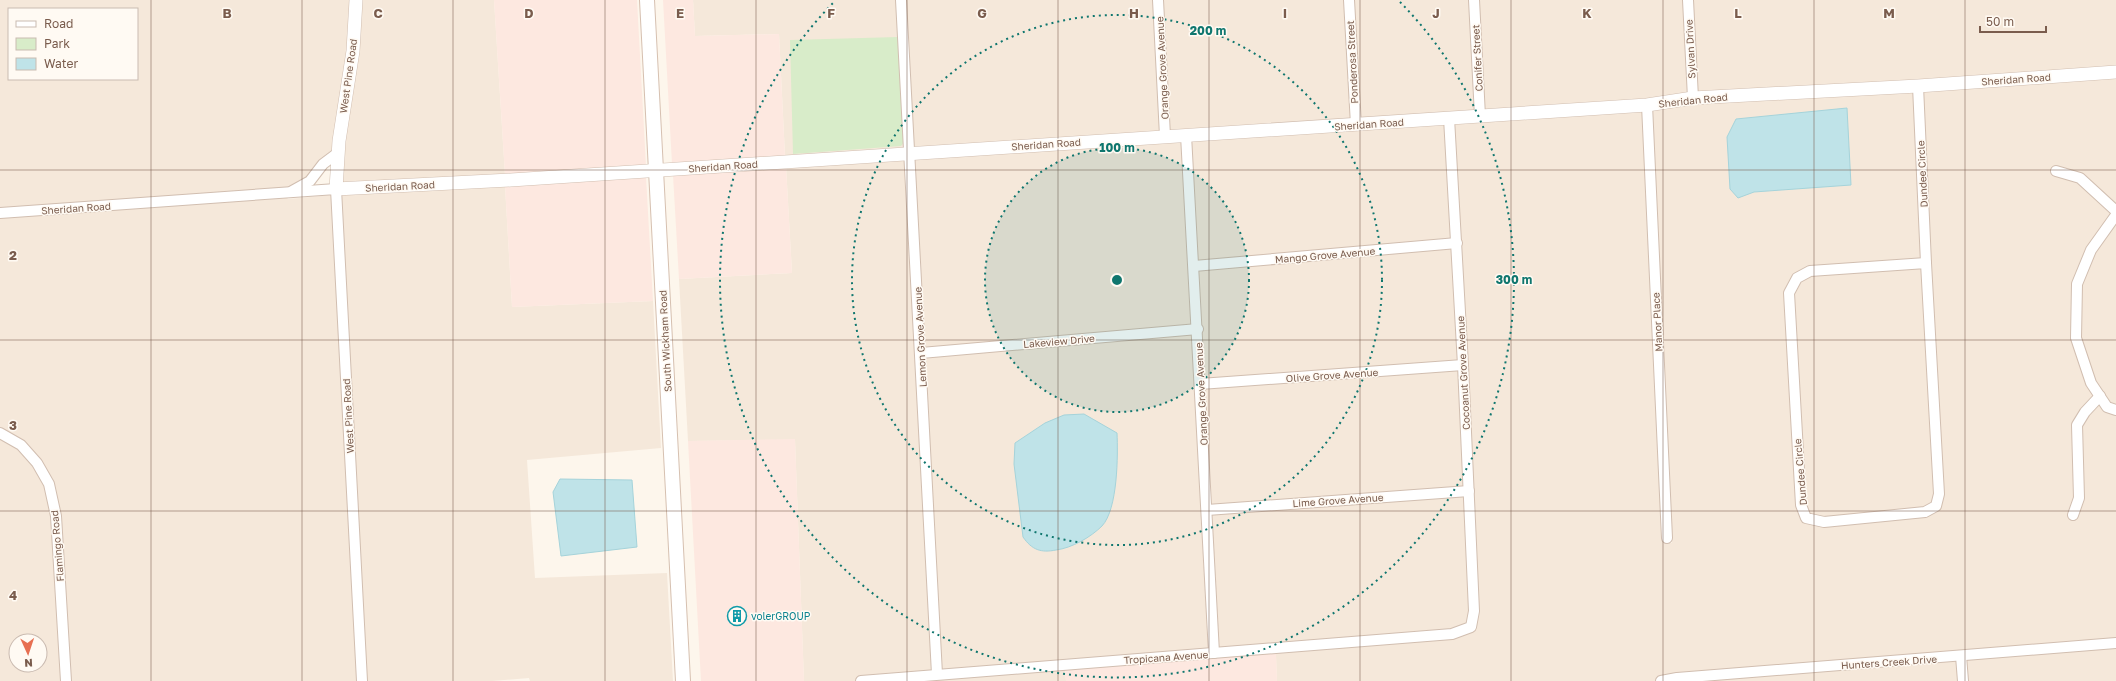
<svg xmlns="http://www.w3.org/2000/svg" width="2116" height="681" font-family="'Golos Text',sans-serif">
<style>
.residential{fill:#f5e8da;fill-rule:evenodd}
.commercial{fill:#fde8e0}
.green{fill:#d8ecc9}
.water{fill:#bfe3e8;stroke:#a5d3da}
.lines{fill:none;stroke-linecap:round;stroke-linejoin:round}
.minor-casing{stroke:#d1beb0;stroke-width:12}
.tertiary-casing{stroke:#d1beb0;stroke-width:14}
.secondary-casing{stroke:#d6c0b0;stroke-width:16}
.minor{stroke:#fff;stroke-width:10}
.tertiary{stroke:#fff;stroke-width:13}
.secondary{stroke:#fff;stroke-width:14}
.grid{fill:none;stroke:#7a5c4d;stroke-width:1;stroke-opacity:0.55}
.ring{fill:none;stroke:#0f766e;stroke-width:2;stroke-dasharray:2 4}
.labels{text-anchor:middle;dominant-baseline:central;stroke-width:3;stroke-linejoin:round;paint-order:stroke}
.street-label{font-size:10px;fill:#7a5c4d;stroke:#fffaf3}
.culture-label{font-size:10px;fill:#0d838f;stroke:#fffaf3;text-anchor:start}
.grid-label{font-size:13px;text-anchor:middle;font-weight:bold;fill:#7a5c4d;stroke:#fffaf3;stroke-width:3;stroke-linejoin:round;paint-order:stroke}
.centre{fill:#0f766e;stroke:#fffaf3;stroke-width:2}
.ring-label{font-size:12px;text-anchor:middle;font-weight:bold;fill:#0f766e;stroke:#fffaf3;stroke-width:3;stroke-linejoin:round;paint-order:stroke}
</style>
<rect width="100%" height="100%" fill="#fdf6ec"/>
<!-- residential -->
<g class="residential">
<path d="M0,0H351L352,11L334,149L319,161L307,177L288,188L0,208ZM9,9H137V79H9Z"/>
<path d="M360,0H494L505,175L341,184L343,154L345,153L343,150Z"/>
<path d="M693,0H2116V67L785,156L779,34L695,36Z"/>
<path d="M2116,77V681H1277L1276,656L1065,668L1066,681H804L795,440L688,441L679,279L792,273L786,166L1643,110L1663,543H1672L1652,109L1693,103ZM1847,108L1778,190L1754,192Z"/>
<path d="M505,186L512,307L653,301L661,448L527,460L535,578L667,573L673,681H530L529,678L492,681H367L341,194Z"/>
<path d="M332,195L358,681H70L61,516L24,442L0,427V218L287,198L288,199Z"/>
<path d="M0,438L18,449L34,466L45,486L51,517L61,681H0ZM16,641H40V665H16Z"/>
</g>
<!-- commercial -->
<g class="commercial">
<path d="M494,0H637L646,166L505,175Z"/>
<path d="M663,0H693L695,36L779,34L785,156L672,164Z"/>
<path d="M786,166L792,273L679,279L673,175Z"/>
<path d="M646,177L653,301L512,307L505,186Z"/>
<path d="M795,439L804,681H701L688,441Z"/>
<path d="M1276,653L1277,681H1066L1065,667Z"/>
</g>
<!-- green -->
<path class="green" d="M898,37L905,141L901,146L793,154L790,40Z"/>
<!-- water -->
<g class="water">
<path d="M1847,108L1851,185L1754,192L1738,198L1730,189L1727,137L1736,119Z"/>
<path d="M1084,414L1117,433C1118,454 1118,509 1102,526C1091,537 1072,548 1056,550C1041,553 1032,550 1023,537L1014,464L1015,443L1045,423L1064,415Z"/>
<path d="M560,479L632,480L637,547L561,556L553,492Z"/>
</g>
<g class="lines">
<defs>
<g id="minor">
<path d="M901,0L937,674"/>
<path d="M1158,0L1165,136"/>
<path d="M1349,0L1356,125"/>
<path d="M1474,0L1480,116"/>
<path d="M1688,0L1693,98"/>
<path d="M1918,86L1926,263"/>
<path d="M1647,105L1667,538"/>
<path d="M1186,135L1214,653"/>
<path d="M2056,171L2080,178L2116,211"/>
<path d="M292,191L310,181L323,164L339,152"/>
<path d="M0,213L336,189L362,681"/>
<path d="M2116,215L2091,250L2077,284L2076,338L2091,383L2107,407L2116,410"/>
<path d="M1926,263L1939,494L1936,506L1925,512L1824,522L1806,518L1801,505L1789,293L1797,278L1810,271Z"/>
<path d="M1194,266L1457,243"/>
<path d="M921,353L1198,329"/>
<path d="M1200,384L1463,365"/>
<path d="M0,433L21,445L37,463L49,484L56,516L66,681"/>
<path d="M1207,510L1469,491"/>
<path d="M2073,515L2079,498L2077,425L2085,412L2100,396"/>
<path d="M1961,656L1963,681"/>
<path d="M861,681L1452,634L1471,627L1474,611L1463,365L1449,118"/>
<path d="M1661,681L1677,678L2116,643"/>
</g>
<path id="tertiary" d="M356,0L353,51L339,141L336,189L511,180L1647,105L1693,98L1918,86L2116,72"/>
<path id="secondary" d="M647,0L683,681"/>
</defs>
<!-- minor casing -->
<use href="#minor" class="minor-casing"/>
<!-- tertiary casing -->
<use href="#tertiary" class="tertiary-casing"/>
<!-- secondary casing -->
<use href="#secondary" class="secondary-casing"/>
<!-- minor -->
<use href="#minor" class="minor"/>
<!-- tertiary -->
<use href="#tertiary" class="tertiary"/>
<!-- secondary -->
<use href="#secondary" class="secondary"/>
</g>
<!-- grid -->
<path class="grid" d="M151,0V681M302,0V681M453,0V681M605,0V681M756,0V681M907,0V681M1058,0V681M1209,0V681M1360,0V681M1511,0V681M1663,0V681M1814,0V681M1965,0V681M0,170H2116M0,340H2116M0,511H2116"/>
<!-- distance rings -->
<circle cx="1117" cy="280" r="132" fill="#0f766e" fill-opacity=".12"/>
<g class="ring">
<circle cx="1117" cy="280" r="132"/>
<circle cx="1117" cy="280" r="265"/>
<path d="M1400 2A397 397 0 1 1 834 2"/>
</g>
<!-- icons -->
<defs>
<symbol id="building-ring" viewBox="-11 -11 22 22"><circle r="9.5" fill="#fffaf3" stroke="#0f9aa8" stroke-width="1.5"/><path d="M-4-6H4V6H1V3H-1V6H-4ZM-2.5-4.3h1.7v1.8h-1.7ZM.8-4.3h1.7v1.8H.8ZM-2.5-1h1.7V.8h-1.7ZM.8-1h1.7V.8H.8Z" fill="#0f9aa8"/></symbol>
</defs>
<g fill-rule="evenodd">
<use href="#building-ring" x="726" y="605" width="22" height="22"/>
</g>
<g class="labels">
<!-- street labels -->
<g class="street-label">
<text transform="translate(1690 49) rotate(-93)">Sylvan Drive</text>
<text transform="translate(1477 58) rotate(-93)">Conifer Street</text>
<text transform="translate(1352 62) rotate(-93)">Ponderosa Street</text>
<text transform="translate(1162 68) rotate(-93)">Orange Grove Avenue</text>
<text transform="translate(348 76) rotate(-82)">West Pine Road</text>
<text transform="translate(2016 79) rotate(-4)">Sheridan Road</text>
<text transform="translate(1693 100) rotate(-6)">Sheridan Road</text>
<text transform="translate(1369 124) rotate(-4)">Sheridan Road</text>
<text transform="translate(1046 144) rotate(-4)">Sheridan Road</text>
<text transform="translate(723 166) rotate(-4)">Sheridan Road</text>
<text transform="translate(1922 174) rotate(-93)">Dundee Circle</text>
<text transform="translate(400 186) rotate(-3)">Sheridan Road</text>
<text transform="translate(76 208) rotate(-4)">Sheridan Road</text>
<text transform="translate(1325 255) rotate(-5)">Mango Grove Avenue</text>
<text transform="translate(1657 322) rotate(-93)">Manor Place</text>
<text transform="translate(920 337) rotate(-93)">Lemon Grove Avenue</text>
<text transform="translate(665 341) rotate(-93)">South Wickham Road</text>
<text transform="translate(1059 341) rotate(-5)">Lakeview Drive</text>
<text transform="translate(1463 373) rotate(-93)">Cocoanut Grove Avenue</text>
<text transform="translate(1332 375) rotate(-4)">Olive Grove Avenue</text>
<text transform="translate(1201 394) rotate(-93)">Orange Grove Avenue</text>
<text transform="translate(348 416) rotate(-93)">West Pine Road</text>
<text transform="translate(1800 472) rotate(-95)">Dundee Circle</text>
<text transform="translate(1338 500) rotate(-4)">Lime Grove Avenue</text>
<text transform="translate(57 546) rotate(-95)">Flamingo Road</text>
<text transform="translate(1166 657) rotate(-4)">Tropicana Avenue</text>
<text transform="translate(1889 662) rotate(-4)">Hunters Creek Drive</text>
</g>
<!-- culture labels -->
<g class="culture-label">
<text x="751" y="616">volerGROUP</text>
</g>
</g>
<g class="grid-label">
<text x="227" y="18">B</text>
<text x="378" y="18">C</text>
<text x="529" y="18">D</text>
<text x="680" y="18">E</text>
<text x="831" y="18">F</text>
<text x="982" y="18">G</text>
<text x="1134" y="18">H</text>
<text x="1285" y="18">I</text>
<text x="1436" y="18">J</text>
<text x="1587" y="18">K</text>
<text x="1738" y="18">L</text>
<text x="1889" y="18">M</text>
<text x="13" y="260">2</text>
<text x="13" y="430">3</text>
<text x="13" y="600">4</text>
</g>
<circle cx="1117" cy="280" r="6" class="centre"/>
<g class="ring-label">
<text x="1208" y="35">200 m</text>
<text x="1117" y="152">100 m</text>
<text x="1514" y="284">300 m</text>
</g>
<!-- legend -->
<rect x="8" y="8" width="130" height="72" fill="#fffaf3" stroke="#cabbb1"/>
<rect x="16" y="21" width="20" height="6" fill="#ffffff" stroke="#cabbb1"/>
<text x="44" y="28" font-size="12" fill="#7a5c4d">Road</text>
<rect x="16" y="38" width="20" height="12" fill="#d8ecc9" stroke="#cabbb1"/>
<text x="44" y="48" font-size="12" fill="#7a5c4d">Park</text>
<rect x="16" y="58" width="20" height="12" fill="#bfe3e8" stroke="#cabbb1"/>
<text x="44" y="68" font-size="12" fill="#7a5c4d">Water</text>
<!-- north arrow -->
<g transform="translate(28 653) rotate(177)"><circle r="19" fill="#fffaf3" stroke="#cabbb1"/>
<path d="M0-3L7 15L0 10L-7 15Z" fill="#e76f51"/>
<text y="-6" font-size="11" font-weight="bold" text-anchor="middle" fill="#7a5c4d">N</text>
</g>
<!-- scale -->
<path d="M1980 26v6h66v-6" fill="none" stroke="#7a5c4d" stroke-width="2"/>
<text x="1986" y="26" font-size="12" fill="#7a5c4d" stroke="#fffaf3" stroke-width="3" paint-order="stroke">50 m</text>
</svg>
